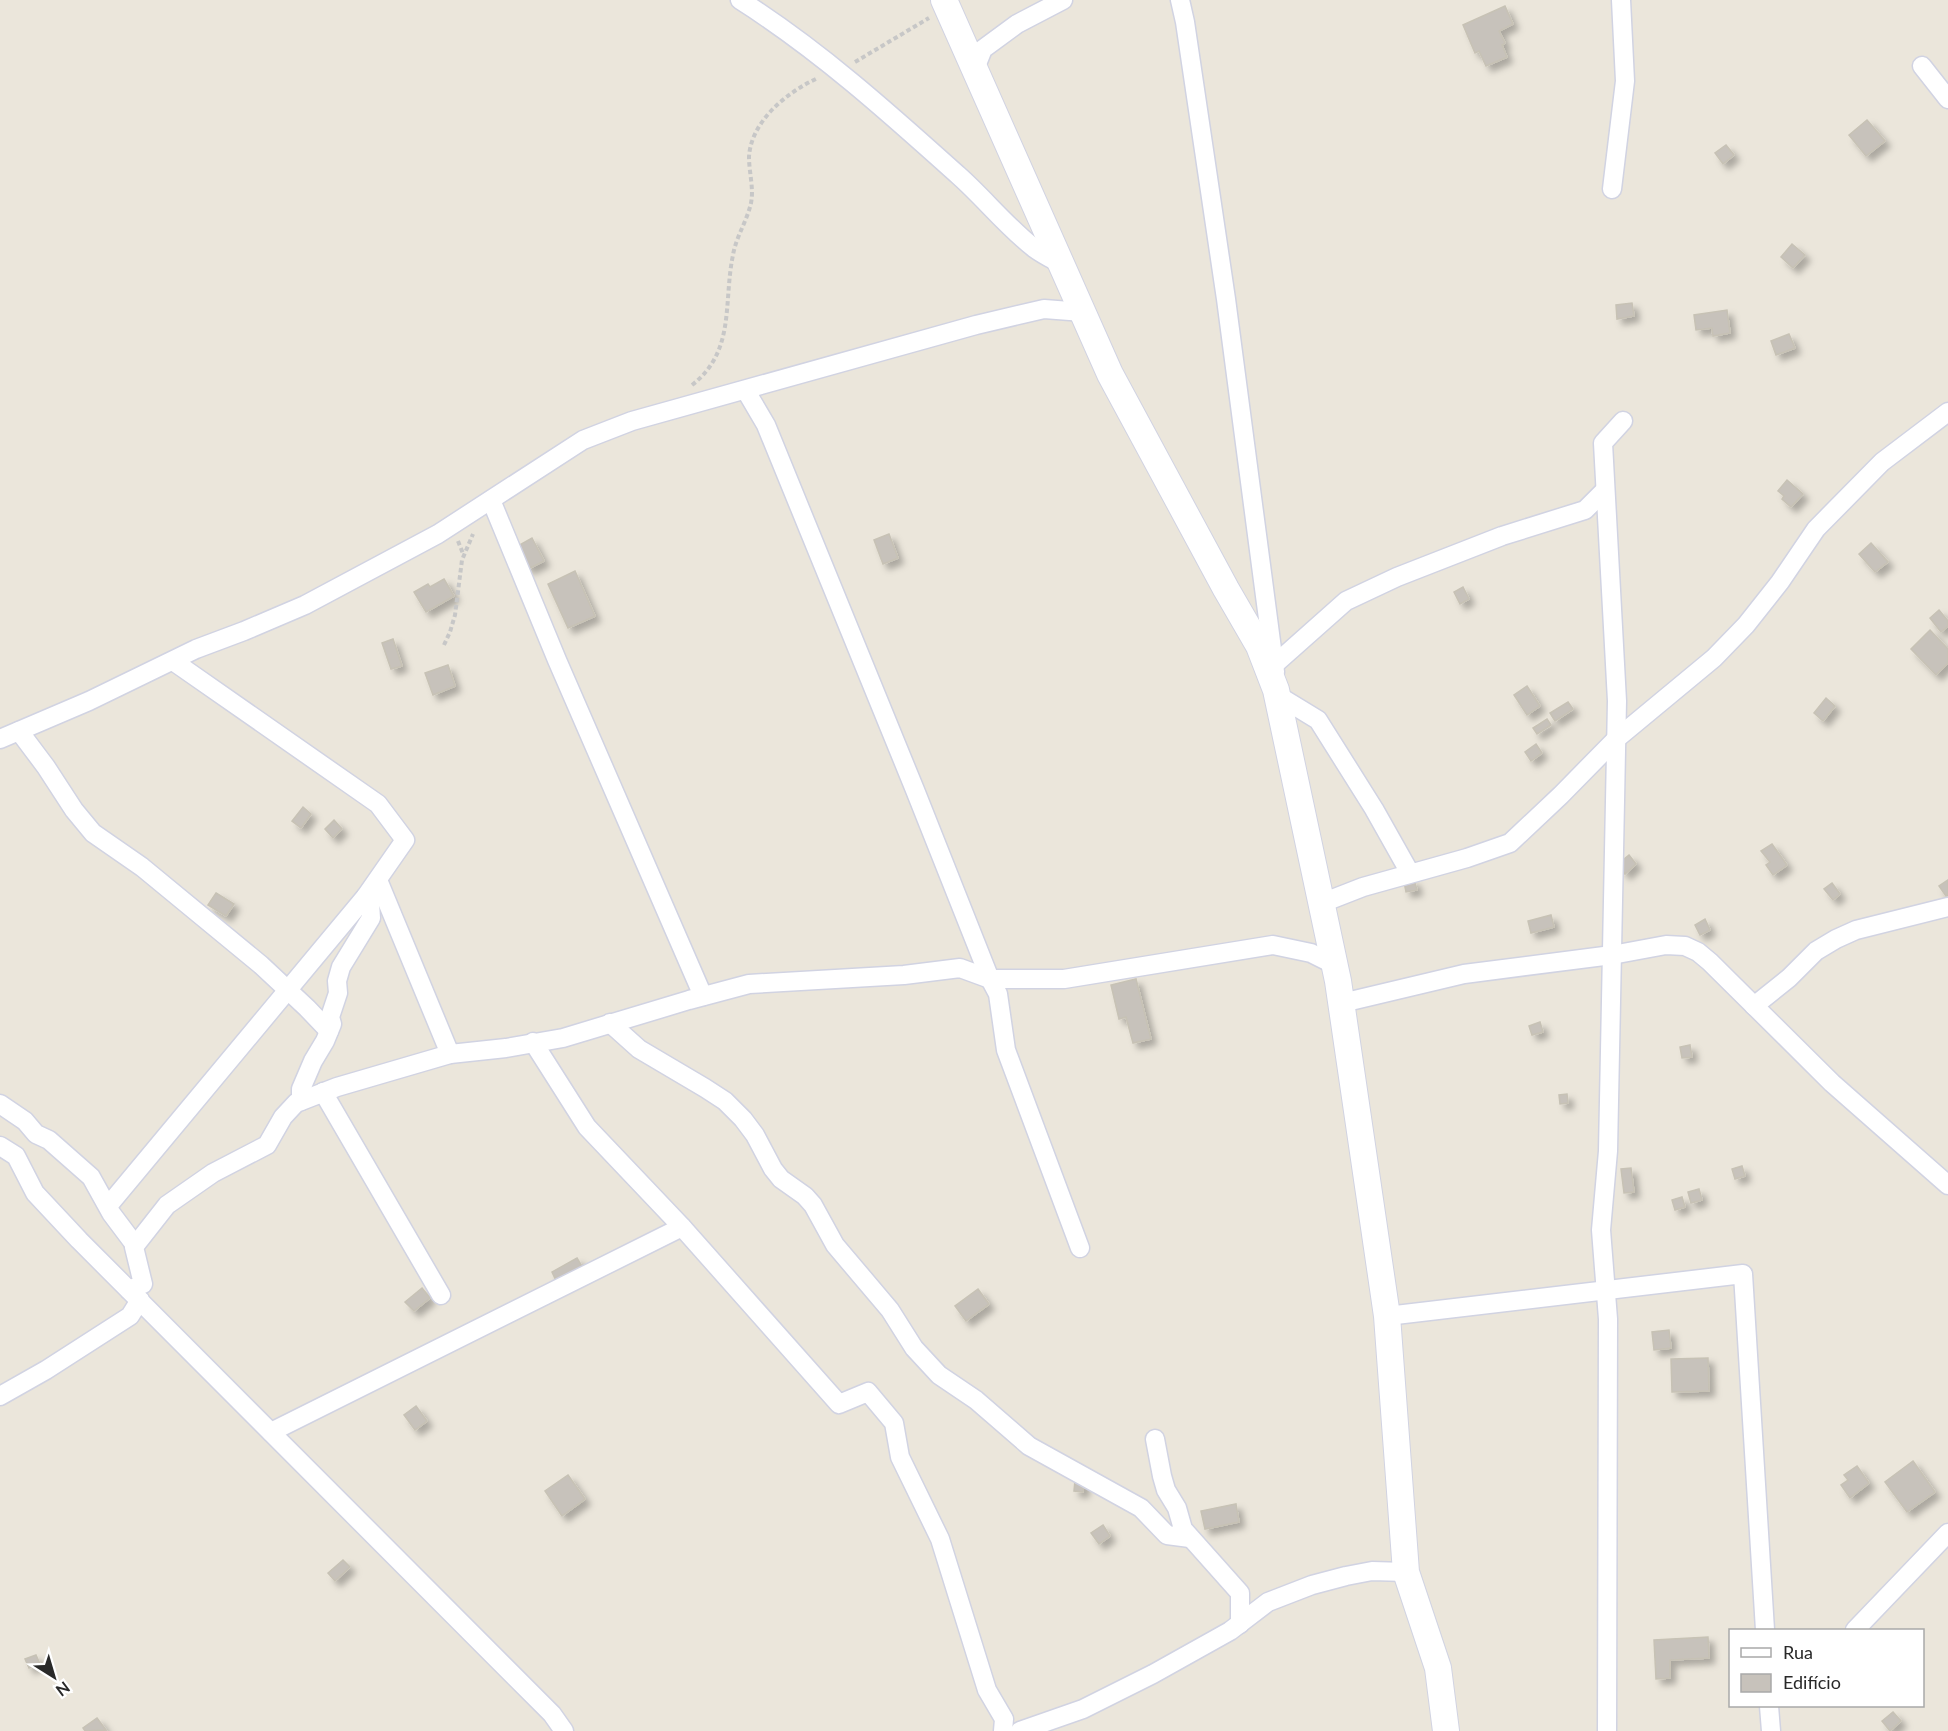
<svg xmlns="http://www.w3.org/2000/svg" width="1948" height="1731" font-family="Lato,sans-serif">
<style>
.building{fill:#c7c2bb;stroke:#c7c2b5;stroke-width:1.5;filter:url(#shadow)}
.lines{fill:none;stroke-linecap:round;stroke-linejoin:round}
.street-casing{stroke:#d1d3e2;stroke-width:21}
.secondary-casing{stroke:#d1d3e2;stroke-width:28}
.path{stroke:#c7c7c7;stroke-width:4;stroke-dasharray:4.5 3;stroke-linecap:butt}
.street{stroke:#fff;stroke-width:18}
.secondary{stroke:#fff;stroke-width:26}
</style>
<defs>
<filter id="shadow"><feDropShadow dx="5.5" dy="5.5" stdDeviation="3" flood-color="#0004"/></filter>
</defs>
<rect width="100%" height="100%" fill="#ebe6db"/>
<!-- building -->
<g class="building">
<path d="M1505,6L1513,24L1499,31L1505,43L1502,45L1507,57L1486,66L1479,51L1475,53L1463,25Z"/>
<path d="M1867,120L1885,141L1866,156L1849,135Z"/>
<path d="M1726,145L1734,155L1723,164L1715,153Z"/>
<path d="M1792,244L1805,255L1793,268L1781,257Z"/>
<path d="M1632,303L1634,316L1617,319L1616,305Z"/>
<path d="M1727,310L1730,333L1713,336L1712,328L1696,330L1694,315Z"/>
<path d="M1789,334L1795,348L1776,355L1771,341Z"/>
<path d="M1787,480L1803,494L1791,507L1782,499L1784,496L1778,491Z"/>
<path d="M889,534L898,558L883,564L874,540Z"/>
<path d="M532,538L544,561L528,569L516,547Z"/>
<path d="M1871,543L1888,562L1875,572L1859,554Z"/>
<path d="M575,571L595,616L568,628L548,584Z"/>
<path d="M444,579L454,596L426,612L414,592L428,584L430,587Z"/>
<path d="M1463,587L1469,599L1460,604L1454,592Z"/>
<path d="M1939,610L1948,621V626L1941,632L1930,618Z"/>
<path d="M1930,630L1948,649V663L1936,675L1911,649Z"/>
<path d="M393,639L402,666L391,669L382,643Z"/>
<path d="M448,665L455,686L433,695L425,673Z"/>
<path d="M1527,686L1540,706L1527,715L1514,695Z"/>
<path d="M1826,698L1835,706L1823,721L1814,713Z"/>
<path d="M1568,702L1573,709L1555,721L1550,713Z"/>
<path d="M1547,719L1551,725L1537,734L1533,728Z"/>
<path d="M1536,744L1542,753L1531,761L1525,752Z"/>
<path d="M303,807L311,814L301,828L292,821Z"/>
<path d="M334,820L342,829L333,838L325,829Z"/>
<path d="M1772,844L1787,865L1773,875L1766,865L1770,862L1761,851Z"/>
<path d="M1629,855L1636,864L1625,874L1618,864Z"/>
<path d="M1414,880L1417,890L1406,892L1404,882Z"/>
<path d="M1948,880V895L1946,896L1939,886Z"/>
<path d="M1832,883L1840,894L1833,900L1824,889Z"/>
<path d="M216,893L234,904L226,916L208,905Z"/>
<path d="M1551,915L1554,927L1531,933L1528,921Z"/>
<path d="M1705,919L1710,930L1700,935L1695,925Z"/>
<path d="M1136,979L1151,1039L1133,1043L1126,1017L1119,1019L1111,985Z"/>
<path d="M1540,1022L1543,1032L1532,1035L1529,1026Z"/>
<path d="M1690,1045L1692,1057L1682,1058L1680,1047Z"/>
<path d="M1567,1094L1568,1103L1560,1104L1559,1095Z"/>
<path d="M1742,1166L1745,1176L1735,1179L1732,1169Z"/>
<path d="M1631,1168L1634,1192L1624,1193L1621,1169Z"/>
<path d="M1699,1189L1702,1200L1691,1203L1688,1192Z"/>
<path d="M1682,1197L1685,1207L1675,1210L1672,1200Z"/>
<path d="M577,1258L584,1270L558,1285L552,1272Z"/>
<path d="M422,1288L430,1298L414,1311L405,1302Z"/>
<path d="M978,1289L989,1304L966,1321L955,1306Z"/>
<path d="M1669,1330L1671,1348L1654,1350L1652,1332Z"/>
<path d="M1708,1358L1709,1391L1672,1392L1671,1359Z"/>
<path d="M416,1406L427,1421L415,1430L404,1415Z"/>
<path d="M1913,1461L1935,1492L1907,1512L1885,1482Z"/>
<path d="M1857,1466L1869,1483L1850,1498L1841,1485L1848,1480L1844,1475Z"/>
<path d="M568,1475L585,1499L562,1516L545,1491Z"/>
<path d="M1075,1480L1084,1481L1083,1492L1074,1491Z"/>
<path d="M1236,1504L1239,1522L1205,1529L1201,1511Z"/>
<path d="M1103,1525L1110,1536L1099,1544L1091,1533Z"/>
<path d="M343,1560L350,1567L335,1581L328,1573Z"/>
<path d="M1708,1637L1709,1658L1670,1660V1678L1656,1679L1654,1640Z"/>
<path d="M36,1655L40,1664L29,1668L25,1659Z"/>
<path d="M1893,1712L1901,1721L1890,1731L1882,1721Z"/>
<path d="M97,1718L106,1730L85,1731L83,1728Z"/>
</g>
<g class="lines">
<defs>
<g id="street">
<path d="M740,0C819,50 889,113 958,175C984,198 1006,226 1034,248C1042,254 1052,259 1061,264"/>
<path d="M1180,0L1185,22L1226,299L1275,672"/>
<path d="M1922,66L1948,99"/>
<path d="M975,69L983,49L1017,24L1063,0"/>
<path d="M1612,189L1625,81L1621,0"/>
<path d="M746,391L766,425L915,790L990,979L998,994L1006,1050L1080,1248"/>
<path d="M491,500L557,660L703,996"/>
<path d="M1275,664L1346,601L1397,577L1502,536L1585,510L1605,490"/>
<path d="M1277,695L1318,720L1374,809L1410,873"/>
<path d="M19,731L46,767L74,810L93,833L142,867L261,965L307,1008L329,1031"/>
<path d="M0,739L89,701L196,649L244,631L305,605L438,534L583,440L632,421L976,325L1044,309L1083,312"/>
<path d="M378,880L450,1054"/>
<path d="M1322,903L1363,887L1467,858L1510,843L1561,795L1615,740L1714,658L1746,625L1780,582L1816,529L1882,462L1948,412"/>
<path d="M1342,1003L1464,974L1612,955L1666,945L1685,946L1698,952L1710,962L1832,1083L1948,1185"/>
<path d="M1754,1006L1789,978L1816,951L1836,939L1856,930L1948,907"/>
<path d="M610,1023L639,1049L705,1088L725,1101L743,1119L755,1135L773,1169L781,1179L805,1196L813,1205L835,1245L890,1310L914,1348L939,1375L976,1400L1029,1446L1141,1508L1167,1535L1190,1538"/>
<path d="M533,1042L587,1127L682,1227L839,1404L868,1392L894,1423L900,1457L940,1539L987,1690L1004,1719L1003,1731"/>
<path d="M323,1092L441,1295"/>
<path d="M301,1101V1089L313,1061L325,1041L332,1024L330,1017L338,993L337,981L341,967L371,918L370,903L366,896"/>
<path d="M0,1104L25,1121L36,1134L49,1140L91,1177L111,1213L135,1245"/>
<path d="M0,1146L16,1156L35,1193L79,1240L552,1714L564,1731"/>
<path d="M108,1206L366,896L405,840L378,804L173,661"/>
<path d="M129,1290L143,1284L134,1247L167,1205L213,1173L267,1145L283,1117L296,1103L337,1087L450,1054L506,1048L563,1038L689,1000L749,984L904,975L960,968L990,979H1064L1273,945L1311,953L1335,965"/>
<path d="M1387,1316L1743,1274L1765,1630"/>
<path d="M0,1396L46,1370L130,1316L140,1300"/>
<path d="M271,1432L682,1227"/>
<path d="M1155,1439L1162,1476L1166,1490L1177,1508L1183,1529L1240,1593V1624"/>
<path d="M1855,1630L1948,1533"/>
<path d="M1769,1706L1771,1731"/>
<path d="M1020,1731L1083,1709L1153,1674L1230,1631L1268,1602L1312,1585L1346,1576L1372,1571L1406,1572"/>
<path d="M1607,1731L1608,1319L1601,1230L1608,1151L1617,701L1603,443L1623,421"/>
</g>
<path id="secondary" d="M944,0L1110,374L1226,589L1259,646L1276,690L1338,981L1387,1316L1406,1572L1438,1668L1446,1731"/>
</defs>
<!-- street casing -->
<use href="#street" class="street-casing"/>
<!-- secondary casing -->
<use href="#secondary" class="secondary-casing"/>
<!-- path -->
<g class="path">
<path d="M855,62L929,18"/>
<path d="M692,385C736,351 723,302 733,255C736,237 747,221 751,203C754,189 749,172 749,157C751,121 787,92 818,78"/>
<path d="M458,541L464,556"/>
<path d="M444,645L450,632L455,615L462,560L473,534"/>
</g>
<!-- street -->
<use href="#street" class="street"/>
<!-- secondary -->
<use href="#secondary" class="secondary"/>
</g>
<!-- legend -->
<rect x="1729" y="1629" width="195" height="78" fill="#ffffff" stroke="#a9a9a9" stroke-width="1.5"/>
<rect x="1741" y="1648" width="30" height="9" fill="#ffffff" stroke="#a9a9a9" stroke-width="1.5"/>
<text x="1783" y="1659" font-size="18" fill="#292929">Rua</text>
<rect x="1741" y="1674" width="30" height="18" fill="#c7c2bb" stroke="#a9a9a9" stroke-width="1.5"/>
<text x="1783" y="1689" font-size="18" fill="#292929">Edifício</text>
<!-- north arrow -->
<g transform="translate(54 1677) rotate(143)" stroke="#ffffff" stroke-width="4.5" paint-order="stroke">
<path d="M0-4.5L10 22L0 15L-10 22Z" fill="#292929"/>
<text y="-9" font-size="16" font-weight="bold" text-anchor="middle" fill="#292929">N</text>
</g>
</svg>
